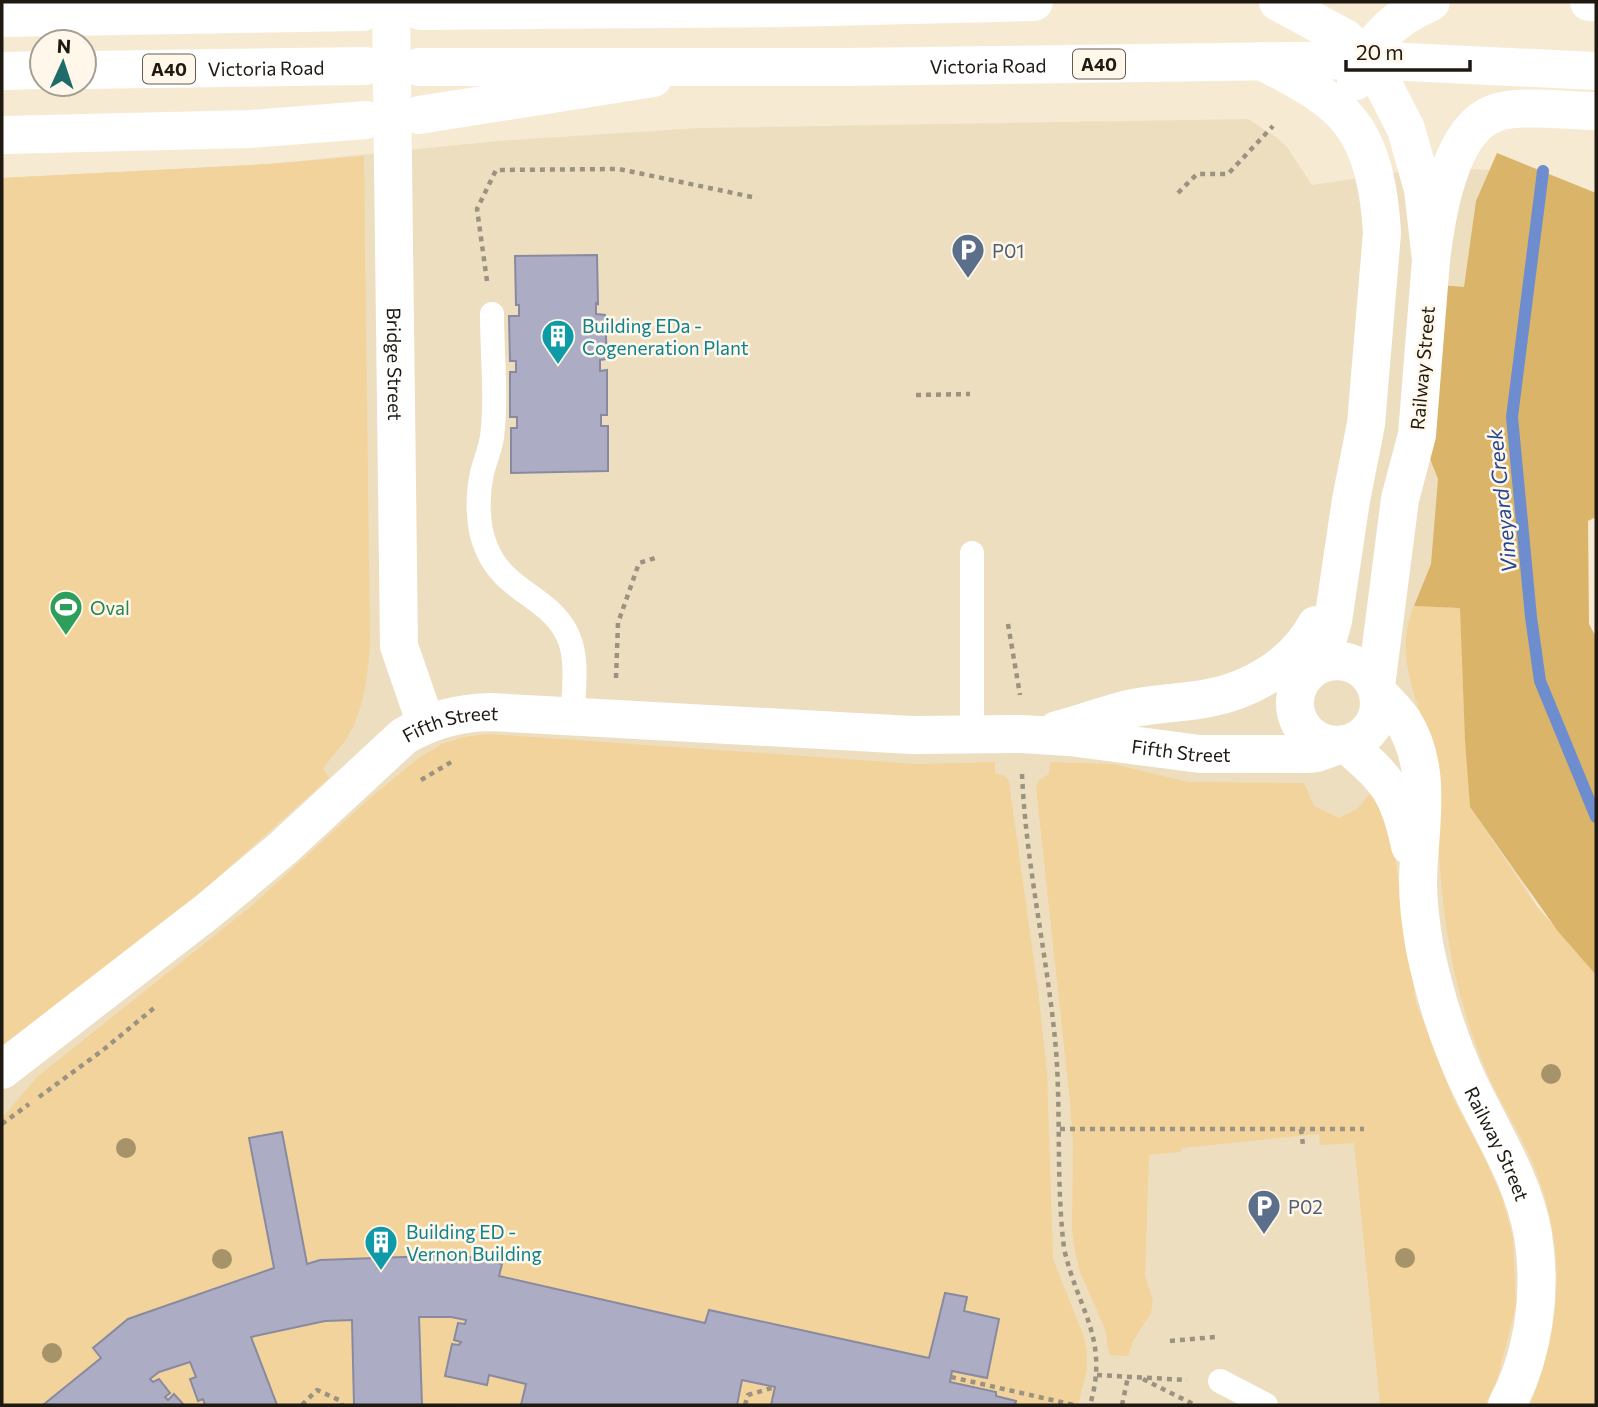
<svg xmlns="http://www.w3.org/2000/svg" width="1598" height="1407" font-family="Commissioner,sans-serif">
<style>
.built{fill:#eedec0}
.green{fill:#f1d39b}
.forest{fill:#dab469}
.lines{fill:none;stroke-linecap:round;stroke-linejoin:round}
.stream{stroke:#6e8dce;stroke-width:12}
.building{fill:#acadc5;stroke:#898aa0;stroke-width:2}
.path{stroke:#9b9281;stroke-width:4.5;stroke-dasharray:5 5;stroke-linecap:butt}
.service{stroke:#fff;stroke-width:24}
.minor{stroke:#fff;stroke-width:38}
.tertiary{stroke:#fff;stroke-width:38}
.primary{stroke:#fff;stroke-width:38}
.trunk{stroke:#fff;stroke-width:38}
.tree{fill:#a79369}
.labels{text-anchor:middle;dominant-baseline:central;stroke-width:5;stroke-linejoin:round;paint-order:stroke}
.shield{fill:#fff7ea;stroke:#625c52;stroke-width:2}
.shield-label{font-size:18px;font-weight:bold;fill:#1e1911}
.street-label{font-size:19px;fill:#1e1911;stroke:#fff7ea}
.service-label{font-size:19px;fill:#4e5e75;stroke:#fff7ea;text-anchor:start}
.culture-label{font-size:19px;fill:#0d838f;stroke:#fff7ea;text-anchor:start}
.leisure-label{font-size:19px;fill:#27864d;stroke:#fff7ea;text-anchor:start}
.water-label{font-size:21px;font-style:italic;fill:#244693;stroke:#fff7ea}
</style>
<rect width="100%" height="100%" fill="#f6ead3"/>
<!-- built -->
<path class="built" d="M1248,119L1276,137L1287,147L1312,185L1433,167L1507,171L1509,858L1536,904L1596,1405H2V178L269,164L498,141L700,128Z"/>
<!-- green -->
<g class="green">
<path d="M364,156L370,643C368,674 364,711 347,738C340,748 331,758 323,768L329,778L196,897L2,1049V178L269,164Z"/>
<path d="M1414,606L1460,608L1465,741L1470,807L1535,904L1596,974V1405H1530C1563,1325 1567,1245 1533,1164C1522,1136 1505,1111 1492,1084C1476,1050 1465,1015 1456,979C1445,931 1440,882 1438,832C1437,807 1440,778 1435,753C1433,743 1428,733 1424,723C1410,685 1397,646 1414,606Z"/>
<path d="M490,734L917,764L995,762V773L1007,777L1009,782L1038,990L1047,1072L1053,1259L1084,1337L1087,1352V1369L1078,1405L462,1403L461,1405H2V1118L37,1077L249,908L369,799L420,757L442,744L464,737Z"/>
<path d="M1050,762L1113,764L1189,782L1304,783L1314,806L1339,818L1357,809L1372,792L1392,835L1416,1003L1454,1100L1484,1157L1501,1195L1513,1238L1516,1306L1497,1380L1485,1405H1380L1354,1143L1320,1145L1319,1134L1182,1148L1180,1152L1149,1155L1145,1276L1153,1300L1151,1313L1133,1341L1128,1356L1109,1355L1105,1329L1080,1272L1075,1252L1072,1231L1073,1144L1070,1102L1036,787L1039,780L1049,774Z"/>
</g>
<!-- forest -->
<path class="forest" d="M1497,153L1596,193V517L1588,521L1589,624L1596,637V975L1557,930L1470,807L1465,741L1460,608L1414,606L1431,564L1438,479L1425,446L1437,285L1464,287L1476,201Z"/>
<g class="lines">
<!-- stream -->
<path class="stream" d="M1543,171L1512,417L1531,617L1540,681L1596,817"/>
</g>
<!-- building -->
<g class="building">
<path d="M597,255L598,304L596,303V314L605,315L607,359L600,360V371L607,370V415H601V426H608V471L511,473V428H517V417H510V372H516V361H510L509,316H519V305H516L515,256Z"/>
<path d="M282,1132L307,1264L320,1260L460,1255L502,1264L499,1276L705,1323L709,1310L929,1358L945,1293L967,1297L964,1311L999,1319L987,1378L952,1371L950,1382L996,1392V1396L1016,1401L1015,1405H771L775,1387L742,1380L737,1405H521L526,1384L489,1375L487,1385L445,1376L452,1344L459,1345L461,1342L454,1340L458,1323L465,1324L466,1320L451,1317H419L422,1405H354L352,1320L325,1321L251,1337L277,1405H205L203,1399L198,1401L190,1379L196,1377L190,1362L159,1372L150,1379L153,1382L159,1379L170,1393L165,1397L168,1400L174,1394L184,1405H43L101,1358L93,1348L128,1319L274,1268L249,1138Z"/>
</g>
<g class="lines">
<!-- path -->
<g class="path">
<path d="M1178,193L1197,174H1228L1273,126"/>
<path d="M487,281L477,209L496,170L619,169L757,198"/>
<path d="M916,395L970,394"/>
<path d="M1008,624L1020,695"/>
<path d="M616,678L618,623L639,563L658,557"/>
<path d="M1022,774C1026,867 1048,958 1056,1050C1061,1116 1056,1183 1064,1248C1077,1309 1110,1338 1090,1405"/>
<path d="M421,780L453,761"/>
<path d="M39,1097L103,1050L154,1008"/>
<path d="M2,1124L29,1104"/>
<path d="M1060,1129H1364"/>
<path d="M1301,1129L1303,1145"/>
<path d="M1170,1341L1215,1337"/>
<path d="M1097,1375L1187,1380"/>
<path d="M951,1377L1074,1405"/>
<path d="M1143,1379L1195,1405"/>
<path d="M302,1405L317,1390L341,1401L342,1405"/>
<path d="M745,1405L748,1395L775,1387"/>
<path d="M1122,1405L1128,1377"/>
</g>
<!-- service -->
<g class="service">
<path d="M492,314C492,354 497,397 492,437C490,450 485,461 482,473C477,496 477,526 486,547C504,594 555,597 570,641C578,664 573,692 573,715"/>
<path d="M972,553V734"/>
<path d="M1220,1381L1266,1405"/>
</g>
<!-- minor -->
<path class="minor" id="s1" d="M391,2L399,646L426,724"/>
<!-- tertiary -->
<g class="tertiary">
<path d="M1278,2L1345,38L1353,45L1384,86L1406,129L1423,189L1431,260L1417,435L1400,499L1376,686"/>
<path d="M1262,61C1293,78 1329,94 1351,123C1374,153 1380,197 1382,233L1366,424L1351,500L1333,621L1326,645L1308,673"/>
<path d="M1356,81C1374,39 1388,21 1431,2"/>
<circle cx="1337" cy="703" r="42"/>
<path id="s2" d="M1378,693C1387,702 1396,711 1403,721C1434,770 1419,827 1418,881C1418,903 1421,927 1425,949C1434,992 1447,1035 1465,1075C1489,1128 1523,1177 1533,1235C1542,1292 1534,1354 1507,1405"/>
<path d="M1057,730C1083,724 1108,713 1134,708C1159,703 1184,703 1209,698C1252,690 1295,664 1316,625"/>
<path d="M1346,744C1387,779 1399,792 1410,846"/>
<path id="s3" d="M2,1070L209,910L283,848L404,736C432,720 457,713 490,712L912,735L1021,734L1070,737L1200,754H1307L1317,753L1339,745"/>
</g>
<!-- primary -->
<g class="primary">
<path d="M419,115L653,78"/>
<path d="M2,135L250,129L366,120"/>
</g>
<!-- trunk -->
<g class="trunk">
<path d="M1589,2H1596"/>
<path d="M420,11L786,8L1034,2"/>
<path d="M2,18L363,12"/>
<path id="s4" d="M419,67H843L1365,60L1596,71"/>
<path id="s5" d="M84,70L365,66"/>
<path d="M2,71L42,70"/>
<path d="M1431,260C1436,218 1449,129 1495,113C1519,104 1569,111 1596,111"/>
</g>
</g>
<!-- trees -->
<g class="tree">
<circle cx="1551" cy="1074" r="10"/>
<circle cx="126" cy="1148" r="10"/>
<circle cx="1405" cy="1258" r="10"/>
<circle cx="222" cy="1259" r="10"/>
<circle cx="52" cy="1353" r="10"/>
</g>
<!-- icons -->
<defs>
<symbol id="parking-pin" viewBox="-11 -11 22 30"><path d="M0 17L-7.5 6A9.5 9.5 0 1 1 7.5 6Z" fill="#5c6f8a" stroke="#fff7ea"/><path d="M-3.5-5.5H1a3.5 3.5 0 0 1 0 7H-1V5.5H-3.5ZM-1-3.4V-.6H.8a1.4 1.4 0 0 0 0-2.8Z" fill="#fff"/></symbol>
<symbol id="building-pin" viewBox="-11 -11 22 30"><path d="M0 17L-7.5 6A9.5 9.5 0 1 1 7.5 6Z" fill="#0f9aa8" stroke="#fff7ea"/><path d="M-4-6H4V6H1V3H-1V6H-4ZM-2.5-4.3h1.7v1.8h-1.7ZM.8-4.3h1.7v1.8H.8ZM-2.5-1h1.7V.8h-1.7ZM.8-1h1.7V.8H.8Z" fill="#fff"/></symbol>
<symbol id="stadium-pin" viewBox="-11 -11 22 30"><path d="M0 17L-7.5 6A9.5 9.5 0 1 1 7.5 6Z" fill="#2e9e5b" stroke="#fff7ea"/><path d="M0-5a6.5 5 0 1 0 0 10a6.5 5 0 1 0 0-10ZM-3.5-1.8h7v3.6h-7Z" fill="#fff"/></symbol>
</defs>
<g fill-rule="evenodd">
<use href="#parking-pin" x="949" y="231" width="38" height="52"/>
<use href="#building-pin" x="539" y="317" width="38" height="52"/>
<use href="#stadium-pin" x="47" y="588" width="38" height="52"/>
<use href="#parking-pin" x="1245" y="1187" width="38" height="52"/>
<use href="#building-pin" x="362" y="1223" width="38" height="52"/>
</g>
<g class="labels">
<!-- shield labels -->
<g class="shield">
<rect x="1073" y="49.5" width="52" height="29" rx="5"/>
<rect x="143" y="54.5" width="52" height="29" rx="5"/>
</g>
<g class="shield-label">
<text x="1099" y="64">A40</text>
<text x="169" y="69">A40</text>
</g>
<!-- street labels -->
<g class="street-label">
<text stroke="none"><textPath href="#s4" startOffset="569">Victoria Road</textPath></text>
<text stroke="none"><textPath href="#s5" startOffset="182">Victoria Road</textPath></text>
<text stroke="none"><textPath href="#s1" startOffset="362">Bridge Street</textPath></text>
<text transform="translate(1422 368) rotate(-85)">Railway Street</text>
<text stroke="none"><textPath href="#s3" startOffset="572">Fifth Street</textPath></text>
<text stroke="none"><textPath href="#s3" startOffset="1306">Fifth Street</textPath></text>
<text stroke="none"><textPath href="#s2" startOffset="478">Railway Street</textPath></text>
</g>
<!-- service labels -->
<g class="service-label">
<text x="992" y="250">P01</text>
<text x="1288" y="1206">P02</text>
</g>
<!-- culture labels -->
<g class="culture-label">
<text x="582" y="325">Building EDa -<tspan x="582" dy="22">Cogeneration Plant</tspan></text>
<text x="406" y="1231">Building ED -<tspan x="406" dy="22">Vernon Building</tspan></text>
</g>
<!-- leisure labels -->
<g class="leisure-label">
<text x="90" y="607">Oval</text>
</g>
<!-- water labels -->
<g class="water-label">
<text transform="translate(1501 501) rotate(-96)">Vineyard Creek</text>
</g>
</g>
<!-- border -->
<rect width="1598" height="1407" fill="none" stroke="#1e1911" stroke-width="7"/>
<!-- north arrow -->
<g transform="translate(63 63) rotate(3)"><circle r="33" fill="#fff7ea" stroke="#a59e93" stroke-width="2"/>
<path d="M0-5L12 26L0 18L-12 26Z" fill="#1e6b6a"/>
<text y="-10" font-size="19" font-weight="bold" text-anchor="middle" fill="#1e1911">N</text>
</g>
<!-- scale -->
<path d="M1346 60v10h124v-10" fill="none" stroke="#1e1911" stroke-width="3.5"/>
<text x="1356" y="60" font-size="21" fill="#1e1911" stroke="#fff7ea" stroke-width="5" paint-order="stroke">20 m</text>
</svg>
